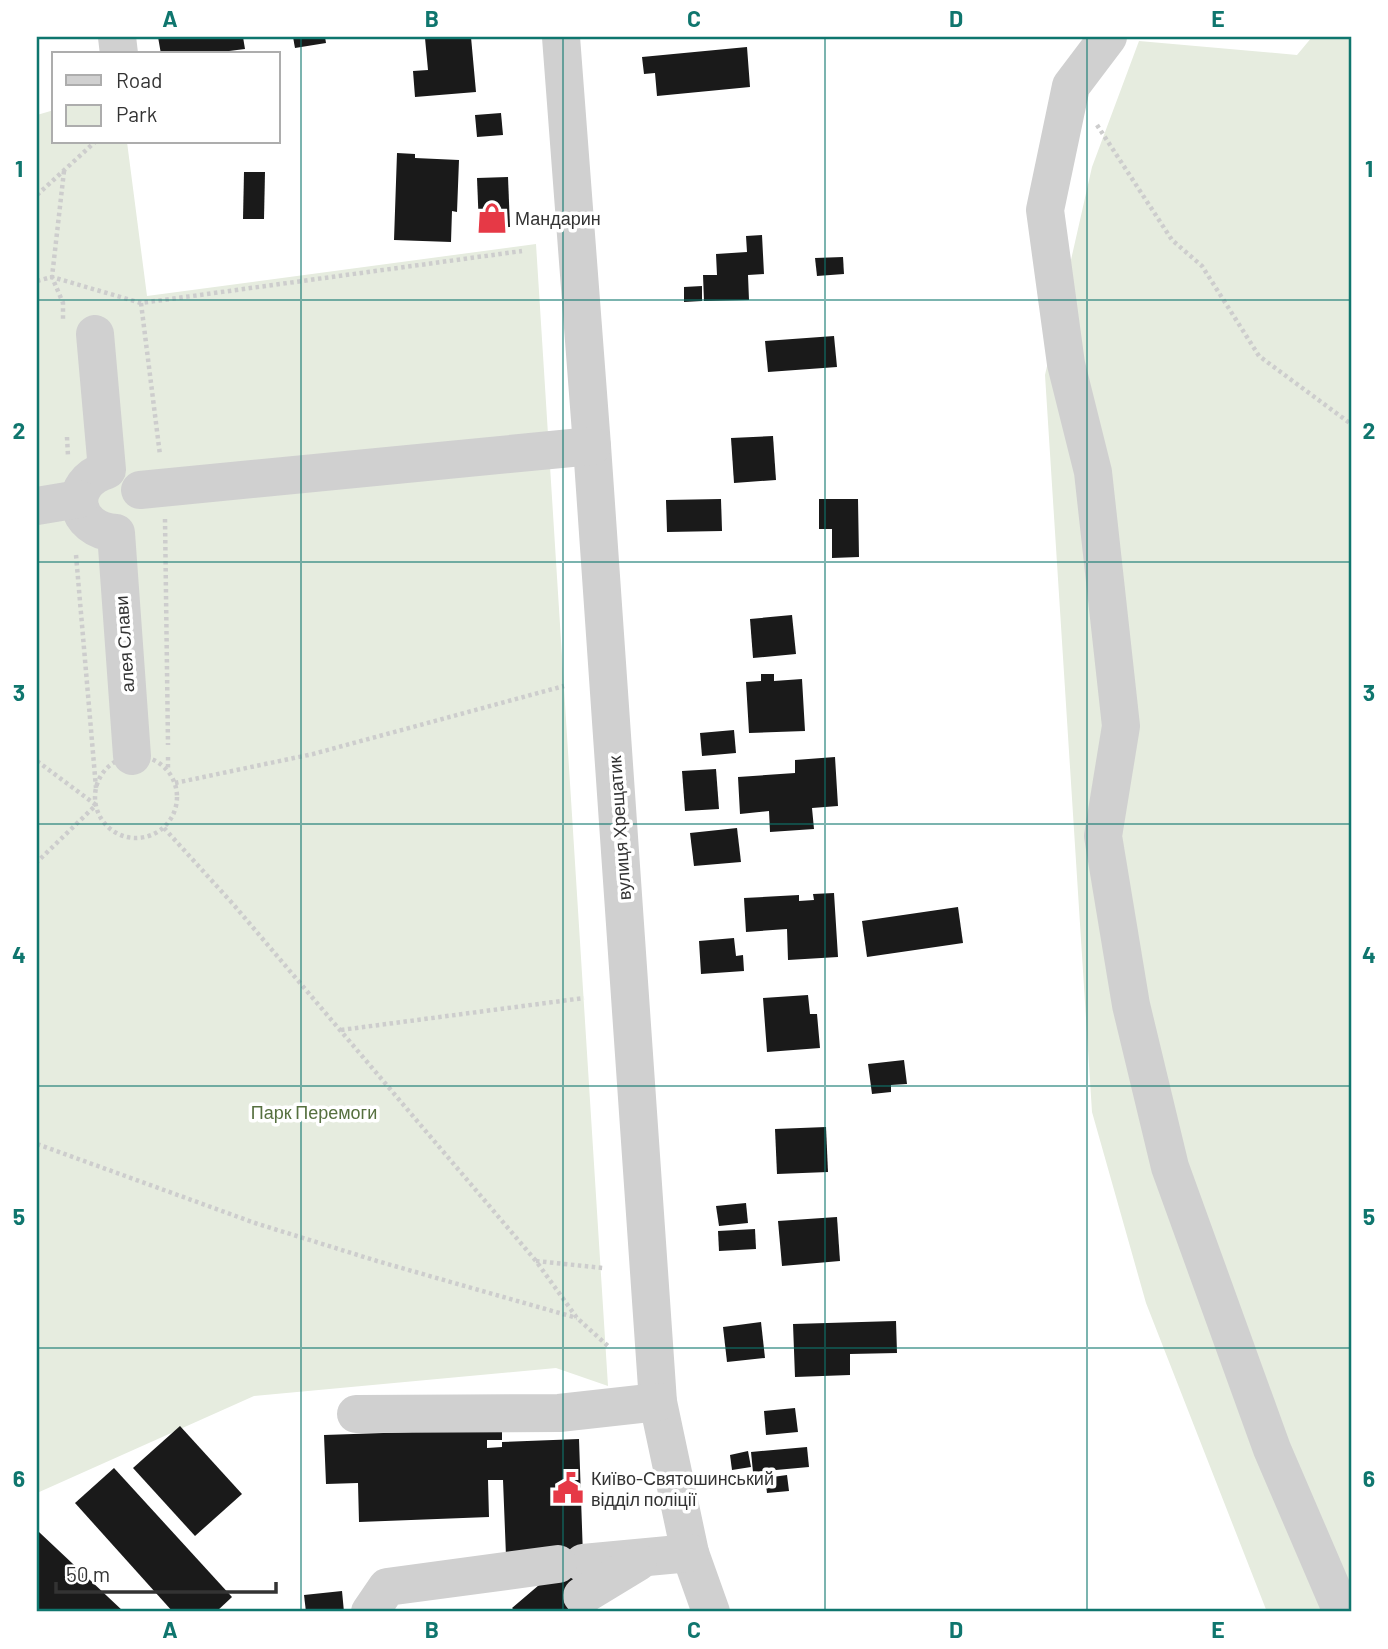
<svg xmlns="http://www.w3.org/2000/svg" width="1388" height="1649" font-family="Barlow,sans-serif">
<style>
.green{fill:#e6ecdf}
.building{fill:#1a1a1a}
.lines{fill:none;stroke-linecap:round;stroke-linejoin:round}
.path{stroke:#cdcdcd;stroke-width:4.5;stroke-dasharray:3.5 3.5;stroke-linecap:butt}
.minor{stroke:#d0d0d0;stroke-width:38}
.grid{fill:none;stroke:#0f766e;stroke-width:2;stroke-opacity:0.55}
.labels{text-anchor:middle;dominant-baseline:central;stroke-width:7;stroke-linejoin:round;paint-order:stroke}
.poi-label{font-size:18px;fill:#333;stroke:#fff;text-anchor:start}
.street-label{font-size:18px;fill:#333;stroke:#fff}
.park-label{font-size:18px;fill:#56703f;stroke:#fff}
.neatline{fill:none;stroke:#0f766e;stroke-width:2.5}
.grid-label{font-size:23px;text-anchor:middle;font-weight:bold;fill:#0f766e}
</style>
<rect width="100%" height="100%" fill="#fff"/>
<!-- green -->
<g class="green">
<path d="M1312,37H1351V1612H1267L1146,1303L1092,1112L1045,375L1092,167L1139,41L1297,55Z"/>
<path d="M54,110V142H127L147,296L536,244L608,1386L556,1368L254,1396L37,1493V115Z"/>
</g>
<!-- building -->
<g class="building">
<path d="M158,37H243L245,49L229,51V54H161Z"/>
<path d="M293,37H325L326,43L295,48Z"/>
<path d="M445,37H471L476,92L415,97L413,71L428,70L425,38Z"/>
<path d="M747,47L750,87L657,96L655,73L644,74L642,57Z"/>
<path d="M501,113L503,135L477,137L475,115Z"/>
<path d="M397,153L415,154V158L459,160L457,212L452,211L451,242L394,240Z"/>
<path d="M244,172H265L264,219H243Z"/>
<path d="M508,177L510,227L479,228L477,178Z"/>
<path d="M762,235L764,274L748,275L749,300L704,301L703,275H717L716,254L747,252L746,236Z"/>
<path d="M843,257L844,274L817,276L815,258Z"/>
<path d="M702,286V301L684,302V287Z"/>
<path d="M834,336L837,367L768,372L765,341Z"/>
<path d="M773,436L776,480L734,483L731,438Z"/>
<path d="M721,499L722,531L667,532L666,500Z"/>
<path d="M819,499H858L859,557L832,558V529H819Z"/>
<path d="M792,615L796,654L753,658L750,619Z"/>
<path d="M761,674H774V681L802,679L805,731L749,733L746,682L761,681Z"/>
<path d="M734,730L736,753L702,756L700,733Z"/>
<path d="M835,757L838,806L812,808L814,829L770,832L769,811L740,814L738,777L795,773V760Z"/>
<path d="M716,769L719,809L685,811L682,771Z"/>
<path d="M737,828L741,862L694,866L690,833Z"/>
<path d="M834,893L838,957L788,960L787,929L746,932L744,898L799,895V901L814,900L813,894Z"/>
<path d="M958,907L963,943L867,957L862,921Z"/>
<path d="M734,938L736,956L743,955L744,971L701,974L699,941Z"/>
<path d="M808,995L810,1014H817L820,1048L767,1052L763,998Z"/>
<path d="M904,1060L907,1084L891,1085V1092L872,1094L868,1064Z"/>
<path d="M826,1127L828,1172L777,1174L775,1129Z"/>
<path d="M746,1203L748,1223L719,1226L716,1206Z"/>
<path d="M837,1217L840,1261L782,1266L778,1221Z"/>
<path d="M755,1229L756,1249L719,1251L718,1231Z"/>
<path d="M896,1321L897,1353L850,1354V1375L795,1377L793,1324Z"/>
<path d="M761,1322L765,1358L727,1362L723,1327Z"/>
<path d="M795,1408L798,1432L766,1435L764,1411Z"/>
<path d="M180,1426L242,1494L195,1536L133,1468Z"/>
<path d="M502,1429V1440H487V1448L502,1447V1442L579,1439L584,1586L578,1591L596,1612H516L512,1608L559,1568L506,1556L503,1480H488L489,1517L359,1522L358,1483L326,1484L324,1435Z"/>
<path d="M807,1447L809,1467L753,1472L751,1452Z"/>
<path d="M748,1451L751,1467L732,1470L730,1455Z"/>
<path d="M114,1468L232,1597L216,1612H173L75,1503Z"/>
<path d="M787,1475L789,1491L767,1493L765,1478Z"/>
<path d="M39,1532L124,1612H37V1535Z"/>
<path d="M342,1591L344,1612H306L304,1595Z"/>
</g>
<g class="lines">
<!-- path -->
<g class="path">
<path d="M1097,125L1172,240L1202,266L1259,356L1351,424"/>
<path d="M64,171L52,277L141,303L522,251"/>
<path d="M37,195L95,142"/>
<path d="M37,281L52,277L63,303V319"/>
<path d="M141,303L160,455"/>
<path d="M67,437L68,456"/>
<path d="M165,519L168,745"/>
<path d="M76,555L96,788"/>
<circle cx="136" cy="797" r="41"/>
<path d="M168,757V771"/>
<path d="M37,761L96,805L37,862"/>
<path d="M175,783L313,754L564,686"/>
<path d="M164,828L233,904L536,1261L577,1318L609,1347"/>
<path d="M341,1030L584,998"/>
<path d="M37,1144L255,1223L377,1261L577,1318"/>
<path d="M536,1261L603,1268"/>
</g>
<!-- minor -->
<g class="minor">
<path d="M117,37L119,54"/>
<path d="M561,37L592,446L658,1402L690,1553L711,1612"/>
<path d="M1108,37L1071,86L1045,210L1066,364L1093,472L1121,726L1103,836L1131,1005L1170,1167L1272,1449L1342,1612"/>
<path d="M95,334L107,470C65,483 73,530 116,533L132,756"/>
<path d="M140,490L592,446"/>
<path d="M37,506L79,499"/>
<path d="M356,1414L559,1413L658,1402"/>
<path d="M583,1563L690,1553"/>
<path d="M582,1596L638,1562"/>
<path d="M370,1612L387,1587L558,1564"/>
</g>
</g>
<!-- grid -->
<path class="grid" d="M301,37V1612M563,37V1612M825,37V1612M1087,37V1612M37,300H1351M37,562H1351M37,824H1351M37,1086H1351M37,1348H1351"/>
<!-- icons -->
<defs>
<symbol id="shop-bare" viewBox="-9 -9 18 18"><path d="M-5-2.5h2.3a2.7 3.5 0 0 1 5.4 0H5L5.5 6h-11ZM-1.5-2.5h3a1.5 2.3 0 0 0-3 0Z" fill="#e63946" stroke="#fff" stroke-width="2.5" paint-order="stroke"/></symbol>
<symbol id="civic-bare" viewBox="-9 -9 18 18"><path d="M-.6-6.5H3V-4.5H.6V-3L4-1V1h2V6H-6V1h2V-1L-.6-3ZM-1.2 2.5V6h2.4V2.5Z" fill="#e63946" stroke="#fff" stroke-width="2.5" paint-order="stroke"/></symbol>
</defs>
<g fill-rule="evenodd">
<use href="#shop-bare" x="470" y="196" width="44" height="44"/>
<use href="#civic-bare" x="546" y="1466" width="44" height="44"/>
</g>
<g class="labels">
<!-- poi labels -->
<g class="poi-label">
<text x="515" y="218">Мандарин</text>
<text x="591" y="1478">Київо-Святошинський<tspan x="591" dy="21">відділ поліції</tspan></text>
</g>
<!-- street labels -->
<g class="street-label">
<text transform="translate(124 644) rotate(-94)">алея Слави</text>
<text transform="translate(619 828) rotate(-94)">вулиця Хрещатик</text>
</g>
<!-- park labels -->
<g class="park-label">
<text x="314" y="1112">Парк Перемоги</text>
</g>
</g>
<!-- border -->
<rect width="1388" height="1649" fill="none" stroke="#ffffff" stroke-width="77"/>
<!-- legend -->
<rect x="52" y="52" width="228" height="91" fill="#ffffff" stroke="#adadad" stroke-width="2"/>
<rect x="66" y="75" width="35" height="10" fill="#d0d0d0" stroke="#adadad" stroke-width="2"/>
<text x="116" y="88" font-size="21" fill="#333333">Road</text>
<rect x="66" y="105" width="35" height="21" fill="#e6ecdf" stroke="#adadad" stroke-width="2"/>
<text x="116" y="122" font-size="21" fill="#333333">Park</text>
<!-- scale -->
<path d="M56 1582v10h220v-10" fill="none" stroke="#333333" stroke-width="3.5"/>
<text x="66" y="1582" font-size="21" fill="#333333" stroke="#ffffff" stroke-width="5" paint-order="stroke">50 m</text>
<rect x="38" y="38" width="1312" height="1572" class="neatline"/>
<g class="grid-label">
<text x="170" y="27">A</text>
<text x="432" y="27">B</text>
<text x="694" y="27">C</text>
<text x="956" y="27">D</text>
<text x="1218" y="27">E</text>
<text x="19" y="177">1</text>
<text x="1369" y="177">1</text>
<text x="19" y="439">2</text>
<text x="1369" y="439">2</text>
<text x="19" y="701">3</text>
<text x="1369" y="701">3</text>
<text x="19" y="963">4</text>
<text x="1369" y="963">4</text>
<text x="19" y="1225">5</text>
<text x="1369" y="1225">5</text>
<text x="19" y="1487">6</text>
<text x="1369" y="1487">6</text>
<text x="170" y="1638">A</text>
<text x="432" y="1638">B</text>
<text x="694" y="1638">C</text>
<text x="956" y="1638">D</text>
<text x="1218" y="1638">E</text>
</g>
</svg>
